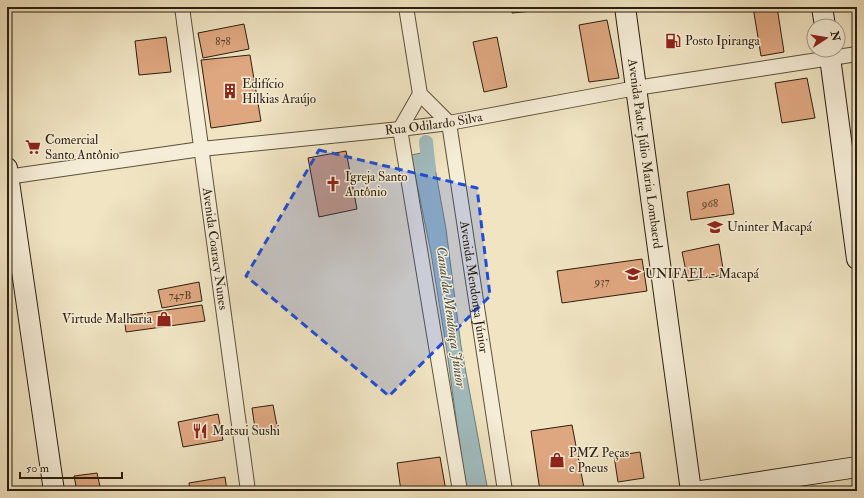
<svg xmlns="http://www.w3.org/2000/svg" width="864" height="498" font-family="'IM FELL Double Pica',serif">
<style>
.water{fill:#a0bbbe;stroke:#727d78}
.lines{fill:none;stroke-linecap:round;stroke-linejoin:round}
.canal{stroke:#a0bbbe;stroke-width:14}
.building{fill:#dfa780;stroke:#2c1f0e}
.street-casing{stroke:#5d503b;stroke-width:16}
.secondary-casing{stroke:#2c1f0e;stroke-width:22}
.street{stroke:#f5edd7;stroke-width:14}
.secondary{stroke:#f5edd7;stroke-width:20}
.marked{fill:#1d4ed8;fill-opacity:0.2;stroke:#1d4ed8;stroke-width:3;stroke-dasharray:8 5;stroke-linejoin:round}
.labels{text-anchor:middle;dominant-baseline:central;stroke-width:3;stroke-linejoin:round;paint-order:stroke}
.number-label{font-size:11px;fill:#59412a}
.poi-label{font-size:13px;fill:#2c1f0e;stroke:#f5edd7;text-anchor:start}
.street-label{font-size:13px;fill:#2c1f0e;stroke:#f5edd7}
.water-label{font-size:14px;font-style:italic;fill:#4f4e43;stroke:#f5edd7}
</style>
<rect width="100%" height="100%" fill="#f0e4c2"/>
<filter id="stains"><feTurbulence type="fractalNoise" baseFrequency=".005" numOctaves="4"/><feColorMatrix values="0 0 0 0 .2 0 0 0 0 .09 0 0 0 0 .02 0 0 0 .5 -.17"/></filter>
<radialGradient id="worn" r=".72"><stop offset=".6" stop-color="#630" stop-opacity="0"/><stop offset="1" stop-color="#630" stop-opacity=".3"/></radialGradient>
<!-- water -->
<path class="water" d="M432,151L446,229L461,346L488,491H466L447,352L431,253L411,155Z"/>
<g class="lines">
<!-- canal -->
<path class="canal" d="M426,142L429,170"/>
</g>
<!-- building -->
<g class="building">
<path d="M511,7H574L512,13Z"/>
<path d="M753,7H777L784,52L761,56Z"/>
<path d="M607,20L619,78L589,82L579,25Z"/>
<path d="M244,24L249,49L203,58L198,33Z"/>
<path d="M166,37L171,72L139,75L135,41Z"/>
<path d="M497,37L507,87L484,92L473,42Z"/>
<path d="M250,55L261,121L211,128L201,60Z"/>
<path d="M807,78L815,118L782,123L775,83Z"/>
<path d="M346,151L357,209L319,217L308,158Z"/>
<path d="M729,184L734,214L691,220L687,192Z"/>
<path d="M719,244L724,275L688,281L682,252Z"/>
<path d="M642,259L647,291L562,303L557,271Z"/>
<path d="M199,282L202,301L162,308L158,290Z"/>
<path d="M202,305L205,321L126,332L124,316Z"/>
<path d="M273,405L278,431L256,435L252,408Z"/>
<path d="M218,414L223,440L183,447L178,422Z"/>
<path d="M572,425L584,488L561,491H540L531,431Z"/>
<path d="M640,452L644,478L618,482L614,456Z"/>
<path d="M440,457L446,491H401L397,463Z"/>
<path d="M97,473L101,491H77L74,476Z"/>
<path d="M225,477L227,491H190L189,483Z"/>
</g>
<g class="lines">
<defs>
<g id="street">
<path id="s1" d="M182,7L248,491"/>
<path id="s2" d="M406,7L420,94L449,123L505,491"/>
<path d="M420,94L400,129L460,491"/>
<path id="s3" d="M7,177L201,149L400,129L449,123L636,88L857,54"/>
</g>
<g id="secondary">
<path id="s4" d="M625,7L691,491"/>
<path d="M822,7L825,26"/>
<path d="M829,50L857,259"/>
<path d="M7,168L54,491"/>
<path d="M701,491L857,467"/>
</g>
</defs>
<!-- street casing -->
<use href="#street" class="street-casing"/>
<!-- secondary casing -->
<use href="#secondary" class="secondary-casing"/>
<!-- street -->
<use href="#street" class="street"/>
<!-- secondary -->
<use href="#secondary" class="secondary"/>
</g>
<!-- marked area -->
<path class="marked" d="M319,150L477,188L490,296L389,396L246,276Z"/>
<!-- icons -->
<defs>
<symbol id="fuel-bare" viewBox="-9 -9 18 18"><path d="M-5.5-6h7V0h2V4h1.3V-2.5L3-4.5l.8-.8L6-3V5H2.5V1h-1V6h-7ZM-4.2-4.7v3.2H.2V-4.7Z" fill="#8f2418" stroke="#f5edd7" stroke-width="2.5" paint-order="stroke"/></symbol>
<symbol id="building-bare" viewBox="-9 -9 18 18"><path d="M-4-6H4V6H1V3H-1V6H-4ZM-2.5-4.3h1.7v1.8h-1.7ZM.8-4.3h1.7v1.8H.8ZM-2.5-1h1.7V.8h-1.7ZM.8-1h1.7V.8H.8Z" fill="#8f2418" stroke="#f5edd7" stroke-width="2.5" paint-order="stroke"/></symbol>
<symbol id="supermarket-bare" viewBox="-9 -9 18 18"><path d="M-6-5.5h2.5l.6 2H6L4.5 2H-2.5L-4.4-4H-6ZM-1.5 3.2a1.3 1.3 0 1 0 .1 0ZM3 3.2a1.3 1.3 0 1 0 .1 0Z" fill="#8f2418" stroke="#f5edd7" stroke-width="2.5" paint-order="stroke"/></symbol>
<symbol id="church-bare" viewBox="-9 -9 18 18"><path d="M-1.2-6h2.4v3.5h3.3v2.4h-3.3V6h-2.4V-.1h-3.3v-2.4h3.3Z" fill="#8f2418" stroke="#f5edd7" stroke-width="2.5" paint-order="stroke"/></symbol>
<symbol id="university-bare" viewBox="-9 -9 18 18"><path d="M0-5L7-2L0 1L-7-2ZM-4 1L0 2.5L4 1V4Q0 6-4 4Z" fill="#8f2418" stroke="#f5edd7" stroke-width="2.5" paint-order="stroke"/></symbol>
<symbol id="shop-bare" viewBox="-9 -9 18 18"><path d="M-5-2.5h2.3a2.7 3.5 0 0 1 5.4 0H5L5.5 6h-11ZM-1.5-2.5h3a1.5 2.3 0 0 0-3 0Z" fill="#8f2418" stroke="#f5edd7" stroke-width="2.5" paint-order="stroke"/></symbol>
<symbol id="restaurant-bare" viewBox="-9 -9 18 18"><path d="M-5-6h1v4h1v-4h1v4h1v-4h1v5L-1.5 .5V6h-2V.5L-5-1ZM5-6V6H3V1.5H1.5Q1.5-4 5-6Z" fill="#8f2418" stroke="#f5edd7" stroke-width="2.5" paint-order="stroke"/></symbol>
</defs>
<g fill-rule="evenodd">
<use href="#fuel-bare" x="662" y="30" width="22" height="22"/>
<use href="#building-bare" x="219" y="80" width="22" height="22"/>
<use href="#supermarket-bare" x="22" y="136" width="22" height="22"/>
<use href="#church-bare" x="322" y="173" width="22" height="22"/>
<use href="#university-bare" x="704" y="216" width="22" height="22"/>
<use href="#university-bare" x="622" y="263" width="22" height="22"/>
<use href="#shop-bare" x="153" y="308" width="22" height="22"/>
<use href="#restaurant-bare" x="189" y="420" width="22" height="22"/>
<use href="#shop-bare" x="546" y="449" width="22" height="22"/>
</g>
<g class="labels">
<!-- number labels -->
<g class="number-label">
<text x="223" y="41">878</text>
<text x="710" y="203">968</text>
<text x="602" y="281">937</text>
<text x="180" y="295">747B</text>
</g>
<!-- poi labels -->
<g class="poi-label">
<text x="685" y="41">Posto Ipiranga</text>
<text x="242" y="84">Edifício<tspan x="242" dy="15">Hilkias Araújo</tspan></text>
<text x="45" y="140">Comercial<tspan x="45" dy="15">Santo Antônio</tspan></text>
<text x="345" y="177">Igreja Santo<tspan x="345" dy="15">Antônio</tspan></text>
<text x="727" y="227">Uninter Macapá</text>
<text x="645" y="274">UNIFAEL - Macapá</text>
<text x="152" y="319" text-anchor="end">Virtude Malharia</text>
<text x="212" y="431">Matsui Sushi</text>
<text x="569" y="453">PMZ Peças<tspan x="569" dy="15">e Pneus</tspan></text>
</g>
<!-- street labels -->
<g class="street-label">
<text stroke="none"><textPath href="#s3" startOffset="430">Rua Odilardo Silva</textPath></text>
<text stroke="none"><textPath href="#s4" startOffset="148">Avenida Padre Júlio Maria Lombaerd</textPath></text>
<text stroke="none"><textPath href="#s1" startOffset="244">Avenida Coaracy Nunes</textPath></text>
<text stroke="none"><textPath href="#s2" startOffset="295">Avenida Mendonça Júnior</textPath></text>
</g>
<!-- water labels -->
<g class="water-label">
<text transform="translate(451 317) rotate(82)">Canal da Mendonça Júnior</text>
</g>
</g>
<!-- margin -->
<rect width="864" height="498" fill="none" stroke="#f0e4c2" stroke-width="24"/>
<rect x="8" y="8" width="848" height="482" fill="none" stroke="#2c1f0e" stroke-width="2"/>
<rect x="12" y="12" width="840" height="474" fill="none" stroke="#2c1f0e"/>
<!-- north arrow -->
<g transform="translate(826 38) rotate(78)"><circle r="19" fill="#f5edd7" stroke="#a59b87"/>
<path d="M0-3L7 15L0 10L-7 15Z" fill="#8f2418"/>
<text y="-6" font-size="11" font-weight="bold" text-anchor="middle" fill="#2c1f0e">N</text>
</g>
<!-- scale -->
<path d="M20 472v6h102v-6" fill="none" stroke="#2c1f0e" stroke-width="2"/>
<text x="26" y="472" font-size="12" fill="#2c1f0e" stroke="#f5edd7" stroke-width="3" paint-order="stroke">50 m</text>
<rect width="100%" height="100%" filter="url(#stains)"/>
<rect width="100%" height="100%" fill="url(#worn)"/>
</svg>
